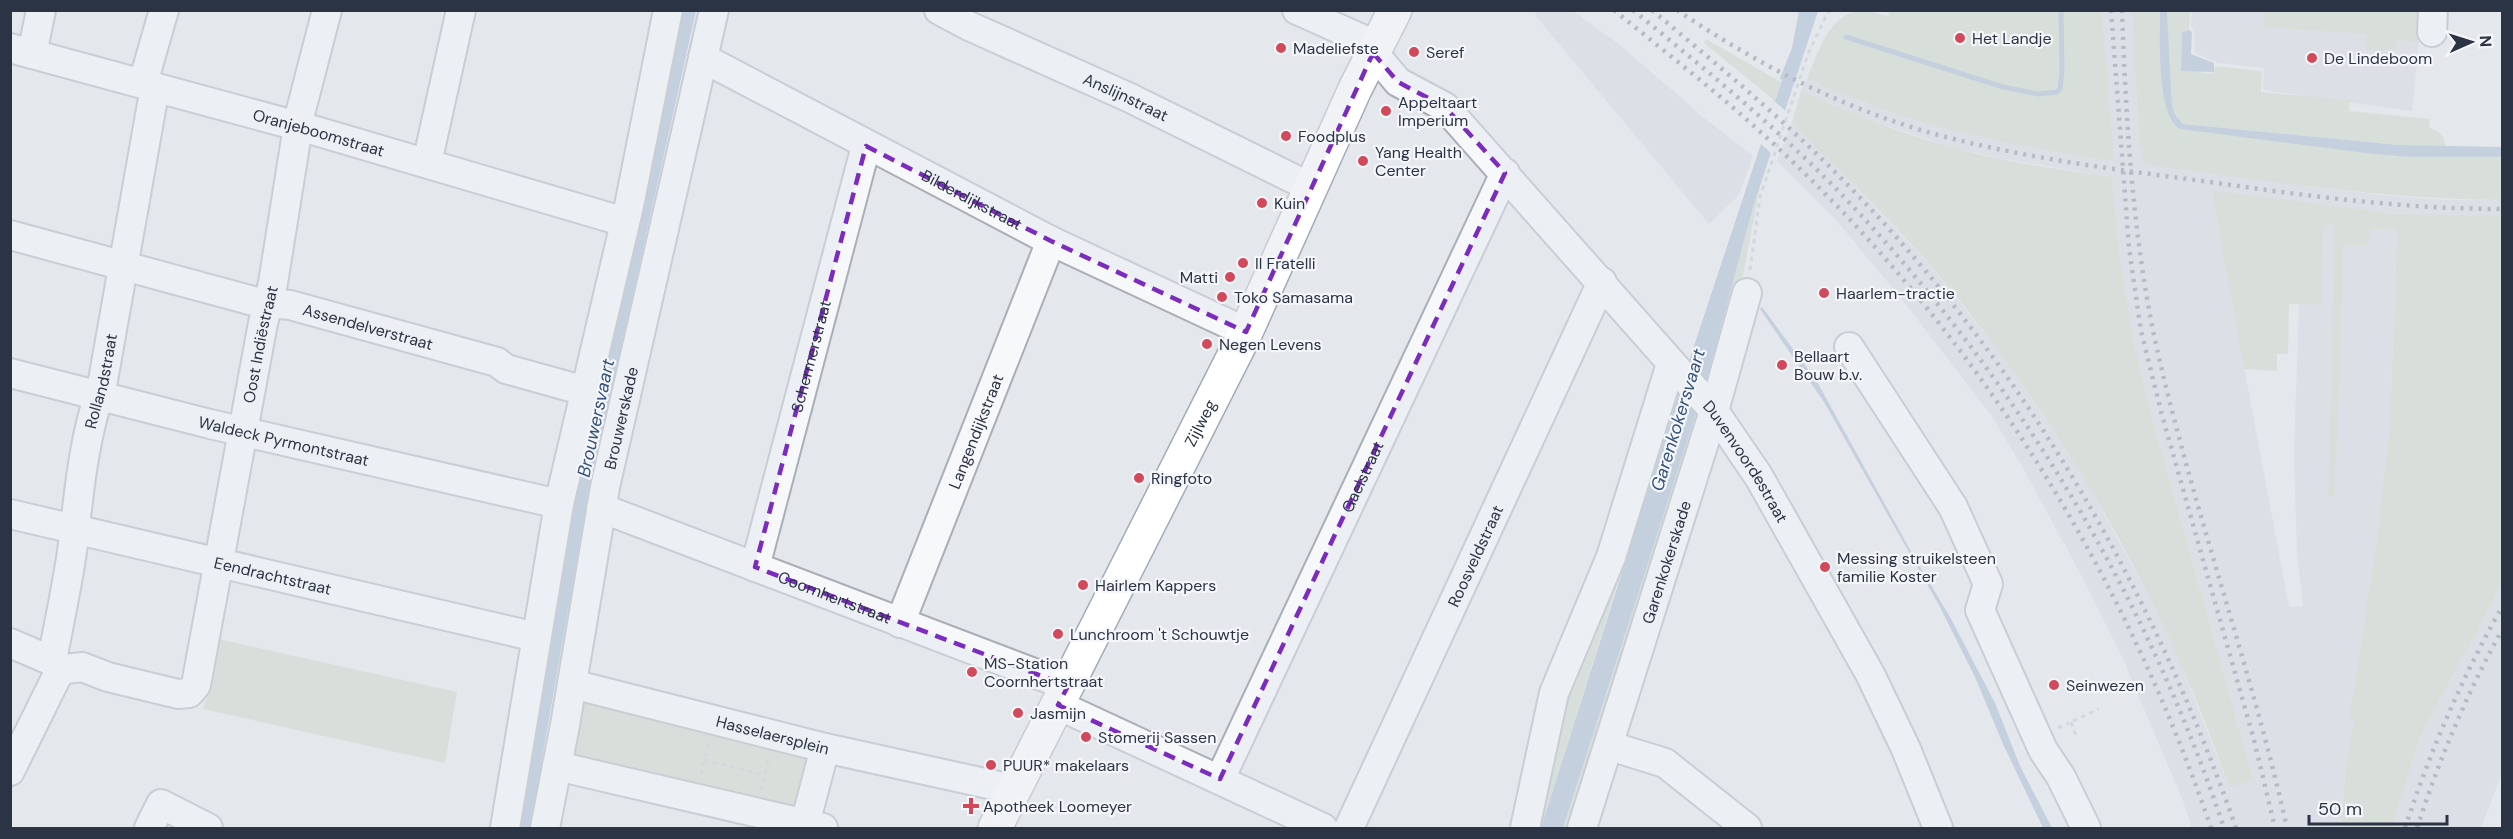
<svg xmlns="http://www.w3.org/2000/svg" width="2513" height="839" font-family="'DM Sans',sans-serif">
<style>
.built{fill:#d2d6de}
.green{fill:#c9d6c5}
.water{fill:#9fb4cc}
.pier{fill:#e4e7ec}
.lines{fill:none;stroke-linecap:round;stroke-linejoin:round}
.stream{stroke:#9fb4cc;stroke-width:5}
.minor-casing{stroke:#a9aeb7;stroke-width:32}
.major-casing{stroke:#a3abb8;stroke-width:36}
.path{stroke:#c2c5cb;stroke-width:3;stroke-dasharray:4.5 4.5;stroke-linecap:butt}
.minor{stroke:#f7f8fa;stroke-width:28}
.major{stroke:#fff;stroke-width:33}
.rail{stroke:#7d8696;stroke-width:4.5;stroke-dasharray:3 6;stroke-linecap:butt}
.marked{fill:none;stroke:#7b2cbf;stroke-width:4.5;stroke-dasharray:12 8;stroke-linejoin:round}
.poi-dot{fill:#d1495b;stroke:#f4f6f9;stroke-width:2}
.labels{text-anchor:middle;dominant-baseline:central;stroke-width:4.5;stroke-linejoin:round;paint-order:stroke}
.poi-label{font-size:16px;fill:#2b3445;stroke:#f4f6f9;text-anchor:start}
.street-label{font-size:16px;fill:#2b3445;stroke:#f4f6f9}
.water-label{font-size:18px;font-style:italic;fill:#34527a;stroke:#f4f6f9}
</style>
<rect width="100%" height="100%" fill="#e4e7ec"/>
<!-- built -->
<g class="built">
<path d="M1535,11H1573L1620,45L1703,117L1753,156L1739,195L1709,224L1536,16Z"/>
<path d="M2102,11H2132L2139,145L2143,149L2302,186L2381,195L2446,200H2502V216H2439L2371,212L2211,191L2289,607L2303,606L2297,553L2294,454L2299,304H2321L2324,224L2335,225L2334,495L2344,244L2369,229L2397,230L2390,420L2376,545L2349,716L2354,718L2345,769L2342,828H2192L2183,801L2124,661L2079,571L2022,466L1991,415L1901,298L1835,219L1777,161L1792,122L1929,264L2006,360L2080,470L2147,593L2178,657L2229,787L2254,779L2149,407L2131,328L2119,249L2112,177L1999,158L1950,147L1862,117L1801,91L1807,79L1867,104L2113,161Z"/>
<path d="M2192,11H2422L2412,111L2263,90L2264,68L2218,63L2195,53L2194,29L2191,28Z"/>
<path d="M2502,584V773L2481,828H2391L2421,735Z"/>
</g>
<!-- green -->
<g class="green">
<path d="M1890,11H2102L2114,161C2047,151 1980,139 1915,120C1878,109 1842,94 1807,79C1817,55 1829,13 1860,11C1869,11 1879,14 1888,16Z"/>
<path d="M2132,11H2160C2160,37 2158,108 2176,126L2373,154L2410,157H2502V200C2382,199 2263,181 2143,164V149L2139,145Z"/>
<path d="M2167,11H2190L2189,30L2183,32L2182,35L2181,67L2209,74L2214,72L2215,66L2262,71L2261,92L2350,100L2349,111L2430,119L2429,128C2440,130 2444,136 2446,147L2398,145L2183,124L2175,115L2172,105Z"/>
<path d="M2265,11H2420L2417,42L2398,40L2396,51L2366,50V34L2264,27Z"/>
<path d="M1706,39L1781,82L1775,101L1704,43Z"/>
<path d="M1801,91C1850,112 1899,133 1951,147C2003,162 2058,169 2112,177L2119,249L2131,328L2149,407L2254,780L2229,787C2213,743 2197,699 2177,656C2114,515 2031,384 1931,266C1887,215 1837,171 1792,122Z"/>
<path d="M1761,181L1742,281L1706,382L1754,204Z"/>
<path d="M2211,190L2396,214L2502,216V584L2421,735L2391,828H2342L2345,769L2354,718L2349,717L2376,545L2390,420L2397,230L2370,229L2368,245H2344L2335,495L2328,496L2335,225H2324L2321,305L2289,304L2288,354H2277V371L2244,369Z"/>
<path d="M1678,391L1541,828H1535L1565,690L1669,398Z"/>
<path d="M1696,412H1702L1575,828H1563Z"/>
<path d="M218,639L457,692L445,763L203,709L208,695Z"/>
<path d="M581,702L816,759L802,814L571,760Z"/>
</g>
<!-- water -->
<g class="water">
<path d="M675,11H696L588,495L530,828H511L534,684Z"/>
<path d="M1799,11H1818L1754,204L1706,382L1563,828H1541L1689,361L1761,144V138L1759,135L1766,129L1761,124L1768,117L1765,113L1772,105L1773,100L1775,101L1782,80L1780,78L1792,48Z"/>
<path d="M2160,11H2167L2172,105L2175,115L2183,124L2398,145L2502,147V157H2410L2373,154L2180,129C2156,117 2160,36 2160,11Z"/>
<path d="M2189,30L2192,32L2191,54L2214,63V72L2181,71L2182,35V32Z"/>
<path d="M1762,307L1816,380L1913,555L1950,617L1995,703L2020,766L2052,828H2043L2003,744L1975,677L1940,607L1824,402L1760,309Z"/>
</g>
<!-- pier -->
<path class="pier" d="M1773,100L1787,112L1773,155L1760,143L1761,138L1759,135L1766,129L1761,124L1768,117L1765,113L1772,105Z"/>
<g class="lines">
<!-- stream -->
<path class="stream" d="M1846,37L2003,87L2038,94L2057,92L2060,89L2062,71L2061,10"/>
<defs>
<g id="minor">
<path id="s1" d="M939,10L969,26L1128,97L1310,187"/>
<path id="s2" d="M1297,10L1362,39L1398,82L1445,107L1714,411L1759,477L1870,674L1906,749L1938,828"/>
<path d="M2432,32L2433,10"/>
<path id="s3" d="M10,48L316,131L625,222"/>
<path d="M32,54L41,10"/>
<path id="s4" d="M703,58L1051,241L1246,332"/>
<path d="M143,83L164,10"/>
<path d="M427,163L461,10"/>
<path id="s5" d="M10,235L257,302L290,305L497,362L506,369L585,391"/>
<path d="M1849,347L1953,507L1988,584L1980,610L2043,750L2061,777L2086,828"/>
<path id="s6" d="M10,373L210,424L559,504"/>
<path id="s7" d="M601,508L1068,686"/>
<path id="s8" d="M10,514L536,637"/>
<path id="s9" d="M755,567L866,146"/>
<path id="s10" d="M900,623L1051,241"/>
<path d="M10,643L52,661"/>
<path id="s11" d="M60,672L52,661C59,622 68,583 73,544C79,491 84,436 102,386L155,87"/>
<path id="s12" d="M572,684L825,748L998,786L1014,792"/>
<path d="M1058,705L1323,828"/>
<path d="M1610,746L1665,763L1747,828"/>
<path d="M557,766L823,828"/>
<path id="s13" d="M10,771L58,674L66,669L82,667L108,677L178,694L189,693L196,685L263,323L273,283L300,114L327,10"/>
<path id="s14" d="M1220,779L1505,173"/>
<path d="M805,824L825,748"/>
<path d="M149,828L161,804L208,828"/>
<path d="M505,828L559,504L629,206L668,10"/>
<path id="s15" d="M545,828L565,725L605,487L714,10"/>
<path id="s16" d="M1349,828L1602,282"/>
<path d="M1525,828L1554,693L1611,557L1671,364"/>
<path id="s17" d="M1582,828L1714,411L1747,293"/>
</g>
<g id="major">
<path id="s18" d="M995,828L1246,332L1355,89L1395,10"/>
</g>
</defs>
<!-- minor casing -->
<use href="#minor" class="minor-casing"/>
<!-- major casing -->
<use href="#major" class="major-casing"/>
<!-- path -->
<g class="path">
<path d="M1750,270L1760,197L1808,54L1827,14L1831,10"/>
<path d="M2073,721L2099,709"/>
<path d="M2071,722L2077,739"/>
<path d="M2058,728L2069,723"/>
<path d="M704,760L765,775"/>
<path d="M701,775L709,741"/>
<path d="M761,791L769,756"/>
</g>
<!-- minor -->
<use href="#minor" class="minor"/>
<!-- major -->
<use href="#major" class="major"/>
<!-- rail -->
<g class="rail">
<path d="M1614,10C1665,52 1717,92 1765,136C1971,323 2122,567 2211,828"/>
<path d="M1633,10C1706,70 1780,130 1845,198C2015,377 2146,594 2224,828"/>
<path d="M1652,10C1716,64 1781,117 1840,177C2022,361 2151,585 2236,828"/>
<path d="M1677,10C1758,65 1847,111 1942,136C2030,159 2120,170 2210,182C2307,196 2404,209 2502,209"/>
<path d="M2111,10L2129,248L2141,331L2162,415L2254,740L2275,828"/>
<path d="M2122,10C2126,118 2132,229 2154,335C2190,501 2250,662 2287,828"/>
<path d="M2405,828C2430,752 2462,677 2502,607"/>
<path d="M2417,828C2439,760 2467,693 2502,630"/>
</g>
</g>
<!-- marked area -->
<path d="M0 0H2513V839H0ZM1373,53L1398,82L1445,107L1505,173L1220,779L1058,705L1068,686L755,567L866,146L1051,241L1246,332Z" fill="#e4e7ec" fill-opacity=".55" fill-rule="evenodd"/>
<path class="marked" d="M1373,53L1398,82L1445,107L1505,173L1220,779L1058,705L1068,686L755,567L866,146L1051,241L1246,332Z"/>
<!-- markers -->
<g class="poi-dot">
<circle cx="1960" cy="38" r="6"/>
<circle cx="1281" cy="48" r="6"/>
<circle cx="1414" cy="52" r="6"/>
<circle cx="2312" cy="58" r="6"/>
<circle cx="1386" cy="111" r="6"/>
<circle cx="1286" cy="136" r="6"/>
<circle cx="1363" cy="161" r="6"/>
<circle cx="1262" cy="203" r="6"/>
<circle cx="1243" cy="263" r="6"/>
<circle cx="1230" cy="277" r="6"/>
<circle cx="1824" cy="293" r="6"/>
<circle cx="1222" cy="297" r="6"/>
<circle cx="1207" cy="344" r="6"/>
<circle cx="1782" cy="365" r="6"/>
<circle cx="1139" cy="478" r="6"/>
<circle cx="1825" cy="567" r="6"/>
<circle cx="1083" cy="585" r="6"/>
<circle cx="1058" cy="634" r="6"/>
<circle cx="972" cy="672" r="6"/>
<circle cx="2054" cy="685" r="6"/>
<circle cx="1018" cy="713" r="6"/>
<circle cx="1086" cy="737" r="6"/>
<circle cx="991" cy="765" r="6"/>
<path d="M968 797h6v6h6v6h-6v6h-6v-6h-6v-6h6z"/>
</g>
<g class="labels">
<!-- poi labels -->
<g class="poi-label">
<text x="1972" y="38">Het Landje</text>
<text x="1293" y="48">Madeliefste</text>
<text x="1426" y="52">Seref</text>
<text x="2324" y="58">De Lindeboom</text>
<text x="1398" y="102">Appeltaart<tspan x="1398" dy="18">Imperium</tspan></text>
<text x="1298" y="136">Foodplus</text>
<text x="1375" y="152">Yang Health<tspan x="1375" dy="18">Center</tspan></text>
<text x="1274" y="203">Kuin</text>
<text x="1255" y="263">Il Fratelli</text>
<text x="1218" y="277" text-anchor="end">Matti</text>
<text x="1836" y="293">Haarlem-tractie</text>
<text x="1234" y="297">Toko Samasama</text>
<text x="1219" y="344">Negen Levens</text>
<text x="1794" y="356">Bellaart<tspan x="1794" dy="18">Bouw b.v.</tspan></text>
<text x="1151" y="478">Ringfoto</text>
<text x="1837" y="558">Messing struikelsteen<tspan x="1837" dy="18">familie Koster</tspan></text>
<text x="1095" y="585">Hairlem Kappers</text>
<text x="1070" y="634">Lunchroom 't Schouwtje</text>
<text x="984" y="663">MS-Station<tspan x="984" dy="18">Coornhertstraat</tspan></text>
<text x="2066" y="685">Seinwezen</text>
<text x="1030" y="713">Jasmijn</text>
<text x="1098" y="737">Stomerij Sassen</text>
<text x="1003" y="765">PUUR* makelaars</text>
<text x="983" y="806">Apotheek Loomeyer</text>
</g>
<!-- street labels -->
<g class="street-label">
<text stroke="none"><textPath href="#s1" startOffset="206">Anslijnstraat</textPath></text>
<text stroke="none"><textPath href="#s3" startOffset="320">Oranjeboomstraat</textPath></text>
<text stroke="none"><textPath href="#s4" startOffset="304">Bilderdijkstraat</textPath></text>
<text stroke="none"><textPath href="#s5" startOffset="370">Assendelverstraat</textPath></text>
<text stroke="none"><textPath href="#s13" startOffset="602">Oost Indiëstraat</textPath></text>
<text stroke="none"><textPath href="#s9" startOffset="218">Schermerstraat</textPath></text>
<text stroke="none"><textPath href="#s11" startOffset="298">Rollandstraat</textPath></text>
<text stroke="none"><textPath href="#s15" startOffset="417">Brouwerskade</textPath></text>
<text stroke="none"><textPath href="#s18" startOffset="454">Zijlweg</textPath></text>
<text stroke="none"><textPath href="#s10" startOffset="206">Langendijkstraat</textPath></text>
<text stroke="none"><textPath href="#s6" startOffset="282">Waldeck Pyrmontstraat</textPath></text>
<text stroke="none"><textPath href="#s2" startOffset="646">Duvenvoordestraat</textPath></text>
<text stroke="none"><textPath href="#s14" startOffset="334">Gaelstraat</textPath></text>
<text stroke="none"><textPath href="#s16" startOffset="300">Roosveldstraat</textPath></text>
<text stroke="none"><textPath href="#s17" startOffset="279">Garenkokerskade</textPath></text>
<text stroke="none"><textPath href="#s8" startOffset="270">Eendrachtstraat</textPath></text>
<text stroke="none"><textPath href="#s7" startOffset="250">Coornhertstraat</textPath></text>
<text stroke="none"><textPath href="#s12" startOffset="207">Hasselaersplein</textPath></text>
</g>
<!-- water labels -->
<g class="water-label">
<text transform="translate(596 418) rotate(-78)">Brouwersvaart</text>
<text transform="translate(1678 420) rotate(-73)">Garenkokersvaart</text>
</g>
</g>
<!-- border -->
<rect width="2513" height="839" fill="none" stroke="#2b3445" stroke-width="24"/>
<!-- north arrow -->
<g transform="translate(2471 42) rotate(87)" stroke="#f4f6f9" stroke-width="4.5" paint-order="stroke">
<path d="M0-4.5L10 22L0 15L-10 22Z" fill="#2b3445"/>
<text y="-9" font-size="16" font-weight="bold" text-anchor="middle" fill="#2b3445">N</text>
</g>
<!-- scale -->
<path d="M2309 815v9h138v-9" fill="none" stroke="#2b3445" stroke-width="3"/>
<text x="2318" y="815" font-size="18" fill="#2b3445" stroke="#f4f6f9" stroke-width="4.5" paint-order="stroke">50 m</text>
</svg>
